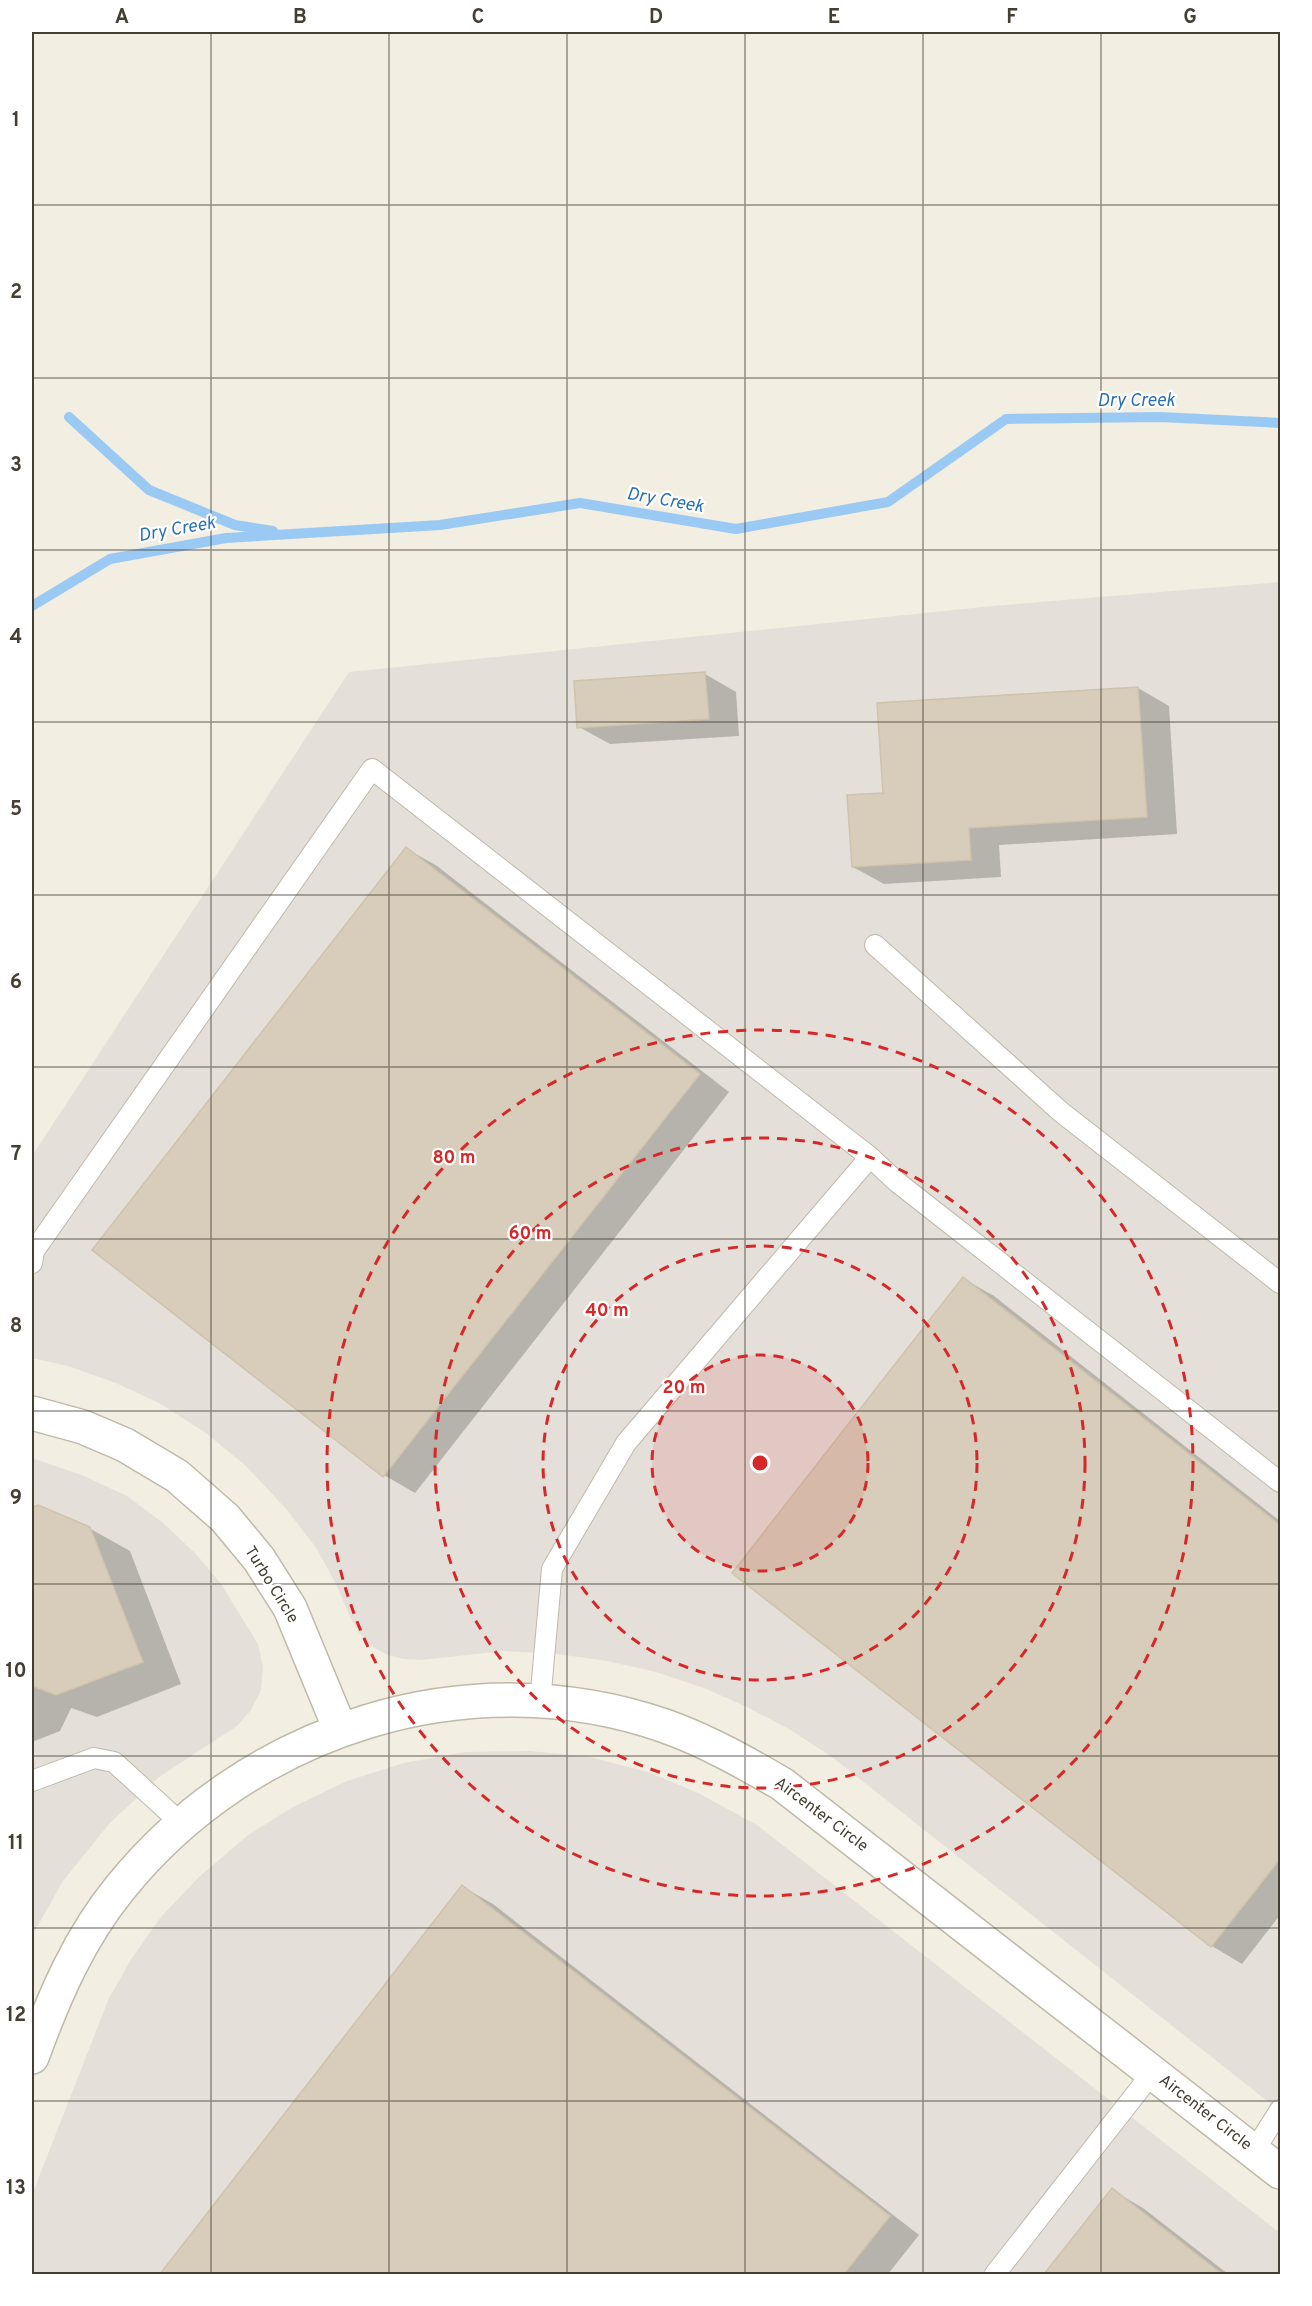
<svg xmlns="http://www.w3.org/2000/svg" width="1312" height="2306" font-family="Overpass,sans-serif">
<style>
.industrial{fill:#e4dfd8}
.shadow{fill:#0003}
.lines{fill:none;stroke-linecap:round;stroke-linejoin:round}
.stream{stroke:#9acaf3;stroke-width:10}
.building{fill:#d7cdba;stroke:#cfc3aa;stroke-width:1.5}
.service-casing{stroke:#c1b9a8;stroke-width:22}
.minor-casing{stroke:#c1b9a8;stroke-width:36}
.service{stroke:#fff;stroke-width:20}
.minor{stroke:#fff;stroke-width:33}
.grid{fill:none;stroke:#443e33;stroke-width:1.5;stroke-opacity:0.55}
.ring{fill:none;stroke:#d62828;stroke-width:3;stroke-dasharray:10 8}
.labels{text-anchor:middle;dominant-baseline:central;stroke-width:4.5;stroke-linejoin:round;paint-order:stroke}
.street-label{font-size:16px;fill:#443e33;stroke:#fff}
.water-label{font-size:18px;font-style:italic;fill:#2870b3;stroke:#fff}
.centre{fill:#d62828;stroke:#fff;stroke-width:3}
.ring-label{font-size:18px;text-anchor:middle;font-weight:bold;fill:#d62828;stroke:#fff;stroke-width:4.5;stroke-linejoin:round;paint-order:stroke}
.neatline{fill:none;stroke:#443e33;stroke-width:2}
.grid-label{font-size:20px;text-anchor:middle;font-weight:bold;fill:#443e33}
</style>
<rect width="100%" height="100%" fill="#f2eee2"/>
<!-- industrial -->
<g class="industrial">
<path d="M1280,582V2111L832,1757L789,1729L747,1707L704,1688L656,1672L607,1661L558,1654L504,1651L421,1660L404,1659L388,1655L373,1647L360,1634L351,1619L337,1586L317,1549L287,1510L246,1466L206,1433L159,1403L116,1383L68,1366L32,1358V1156L349,672L993,606Z"/>
<path d="M32,1458L84,1476L127,1496L163,1523L196,1554L221,1584L258,1644L263,1667L261,1690L251,1710L237,1726L159,1777L109,1824L63,1881L32,1936Z"/>
<path d="M530,1751L590,1757L651,1773L700,1794L757,1825L1280,2233V2274H32V2195L109,1998L132,1958L161,1917L199,1877L247,1836L291,1808L347,1781L404,1763L466,1752Z"/>
</g>
<!-- shadow -->
<g class="shadow">
<path d="M705,674L736,692L739,736L610,744L579,727Z"/>
<path d="M1138,688L1169,706L1177,834L999,845L1001,877L884,884L853,867L884,794L879,704Z"/>
<path d="M407,849L437,866L729,1092L415,1493L384,1475Z"/>
<path d="M964,1279L994,1296L1280,1521V1915L1242,1964L1212,1946Z"/>
<path d="M38,1506L89,1528L130,1551L181,1684L97,1717L71,1708L60,1731L32,1742V1509Z"/>
<path d="M463,1887L493,1904L919,2235L888,2274H162Z"/>
<path d="M1112,2190L1143,2208L1228,2274H1046Z"/>
</g>
<g class="lines">
<!-- stream -->
<g class="stream">
<path d="M69,417L149,490L235,525L273,531"/>
<path d="M32,606L110,559L226,538L440,525L580,503L736,529L888,502L1006,419L1160,417L1280,423"/>
</g>
</g>
<!-- building -->
<g class="building">
<path d="M705,672L709,719L577,728L574,681Z"/>
<path d="M1138,687L1147,817L969,828L971,860L852,867L847,795L883,793L877,703Z"/>
<path d="M406,847L700,1074L383,1477L92,1250Z"/>
<path d="M963,1277L1280,1525V1859L1211,1947L732,1573Z"/>
<path d="M38,1505L90,1527L143,1662L56,1695L32,1686V1507Z"/>
<path d="M462,1885L890,2216L844,2274H160Z"/>
<path d="M1112,2188L1222,2274H1044Z"/>
</g>
<g class="lines">
<defs>
<g id="service">
<path d="M875,945L1061,1112L1280,1283"/>
<path d="M32,1263L34,1251L372,769L870,1157"/>
<path d="M540,1702L552,1569L626,1443L870,1157L897,1182L1280,1482"/>
<path d="M32,1781L94,1758L114,1762L182,1824"/>
<path d="M1254,2151L1280,2110"/>
<path d="M995,2274L1153,2072"/>
</g>
<g id="minor">
<path d="M32,1413L83,1427L125,1445L177,1476L225,1518L259,1559L290,1608L340,1729"/>
<path d="M32,2057C54,1997 79,1938 120,1888C249,1728 469,1658 665,1726C707,1741 744,1762 782,1784L1280,2172"/>
</g>
</defs>
<!-- service casing -->
<use href="#service" class="service-casing"/>
<!-- minor casing -->
<use href="#minor" class="minor-casing"/>
<!-- service -->
<use href="#service" class="service"/>
<!-- minor -->
<use href="#minor" class="minor"/>
</g>
<!-- grid -->
<path class="grid" d="M211,32V2274M389,32V2274M567,32V2274M745,32V2274M923,32V2274M1101,32V2274M32,205H1280M32,378H1280M32,550H1280M32,722H1280M32,895H1280M32,1067H1280M32,1239H1280M32,1411H1280M32,1584H1280M32,1756H1280M32,1928H1280M32,2101H1280"/>
<!-- distance rings -->
<circle cx="760" cy="1463" r="108" fill="#d62828" fill-opacity=".12"/>
<g class="ring">
<circle cx="760" cy="1463" r="108"/>
<circle cx="760" cy="1463" r="217"/>
<circle cx="760" cy="1463" r="325"/>
<circle cx="760" cy="1463" r="433"/>
</g>
<g class="labels">
<!-- street labels -->
<g class="street-label">
<text transform="translate(271 1585) rotate(58)">Turbo Circle</text>
<text transform="translate(821 1815) rotate(37)">Aircenter Circle</text>
<text transform="translate(1205 2113) rotate(38)">Aircenter Circle</text>
</g>
<!-- water labels -->
<g class="water-label">
<text x="1136" y="401">Dry Creek</text>
<text transform="translate(665 501) rotate(10)">Dry Creek</text>
<text transform="translate(177 530) rotate(-10)">Dry Creek</text>
</g>
</g>
<circle cx="760" cy="1463" r="9" class="centre"/>
<g class="ring-label">
<text x="454" y="1163">80 m</text>
<text x="530" y="1239">60 m</text>
<text x="607" y="1316">40 m</text>
<text x="684" y="1393">20 m</text>
</g>
<!-- border -->
<rect width="1312" height="2306" fill="none" stroke="#ffffff" stroke-width="66"/>
<rect x="33" y="33" width="1246" height="2240" class="neatline"/>
<g class="grid-label">
<text x="122" y="23">A</text>
<text x="300" y="23">B</text>
<text x="478" y="23">C</text>
<text x="656" y="23">D</text>
<text x="834" y="23">E</text>
<text x="1012" y="23">F</text>
<text x="1190" y="23">G</text>
<text x="16" y="126">1</text>
<text x="16" y="298">2</text>
<text x="16" y="471">3</text>
<text x="16" y="643">4</text>
<text x="16" y="815">5</text>
<text x="16" y="988">6</text>
<text x="16" y="1160">7</text>
<text x="16" y="1332">8</text>
<text x="16" y="1504">9</text>
<text x="16" y="1677">10</text>
<text x="16" y="1849">11</text>
<text x="16" y="2021">12</text>
<text x="16" y="2194">13</text>
</g>
</svg>
